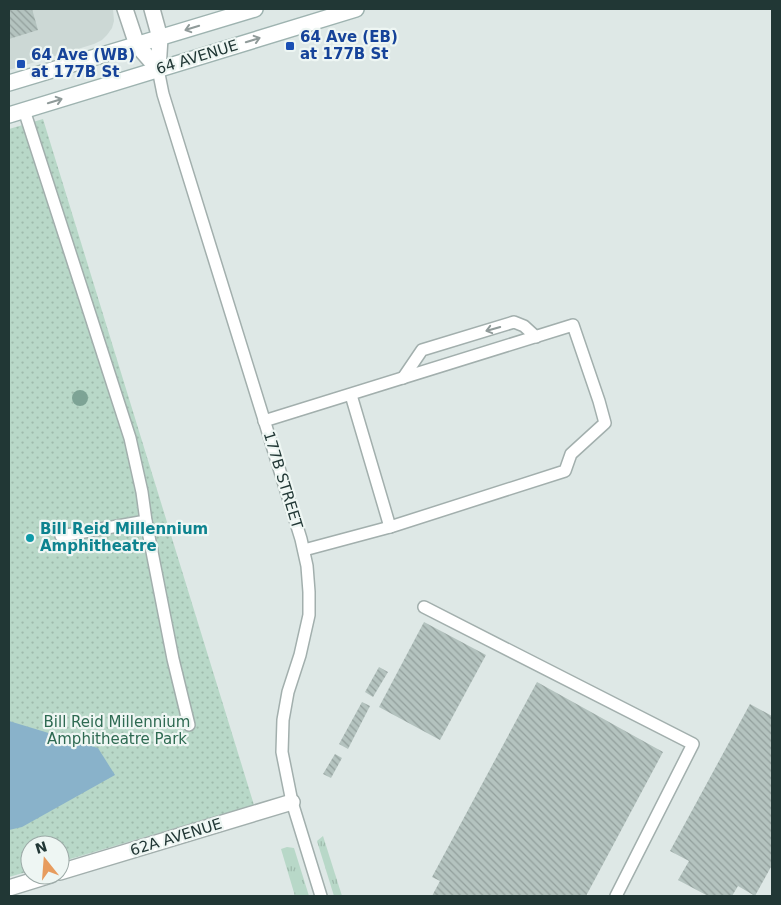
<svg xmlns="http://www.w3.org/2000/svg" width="781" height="905" font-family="'DejaVu Sans',sans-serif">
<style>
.built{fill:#ccd8d5}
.grass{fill:url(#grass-tufts)}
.park{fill:url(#park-dots)}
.water{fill:#89b2ca}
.building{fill:url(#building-back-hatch)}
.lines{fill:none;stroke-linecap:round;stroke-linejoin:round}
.lane-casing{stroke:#a2afad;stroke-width:14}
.street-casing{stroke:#a2afad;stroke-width:18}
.secondary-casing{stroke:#9eb3b0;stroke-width:18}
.lane{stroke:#fff;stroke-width:11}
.street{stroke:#fff;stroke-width:15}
.secondary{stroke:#fff;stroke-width:15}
.tree{fill:#7da395}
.oneway{stroke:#909b9a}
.transit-dot{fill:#1a4fb4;stroke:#eef6f3;stroke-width:2}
.culture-dot{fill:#0f9aa8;stroke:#eef6f3;stroke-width:2}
.labels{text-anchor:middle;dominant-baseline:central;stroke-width:4.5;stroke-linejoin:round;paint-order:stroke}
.transit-label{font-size:15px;font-weight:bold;fill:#164399;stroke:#eef6f3;text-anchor:start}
.street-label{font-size:15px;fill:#213735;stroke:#eef6f3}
.culture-label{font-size:15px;font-weight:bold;fill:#0d838f;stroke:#eef6f3;text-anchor:start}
.park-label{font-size:15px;fill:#2e6a52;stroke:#eef6f3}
</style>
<defs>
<pattern id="grass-tufts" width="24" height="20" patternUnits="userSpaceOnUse" patternTransform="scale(1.25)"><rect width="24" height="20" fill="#b8d8c8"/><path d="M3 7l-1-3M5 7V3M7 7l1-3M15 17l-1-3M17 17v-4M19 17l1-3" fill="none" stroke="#9ebaac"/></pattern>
<pattern id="park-dots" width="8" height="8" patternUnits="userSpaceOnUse" patternTransform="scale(1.25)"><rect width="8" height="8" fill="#b8d8c8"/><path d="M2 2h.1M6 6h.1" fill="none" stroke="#9ebaac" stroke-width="1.8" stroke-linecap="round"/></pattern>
<pattern id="building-back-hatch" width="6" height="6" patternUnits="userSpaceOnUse" patternTransform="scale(1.25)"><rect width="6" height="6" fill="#b4c3bf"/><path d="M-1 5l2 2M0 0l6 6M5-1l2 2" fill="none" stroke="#929f9c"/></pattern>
</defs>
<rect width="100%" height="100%" fill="#dee8e6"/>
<!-- built -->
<path class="built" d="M9,9H113L114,21L112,28L107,35L102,40L94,44L9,70Z"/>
<!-- grass -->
<g class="grass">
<path d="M323,836L342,896H334L317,841Z"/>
<path d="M287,847L294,848L309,896H295L281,849Z"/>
</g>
<!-- park -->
<path class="park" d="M43,119L254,805L60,862V845H30V871L9,877V129Z"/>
<!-- water -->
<path class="water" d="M9,721L98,748L115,775L22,827L9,830Z"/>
<!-- building -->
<g class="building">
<path d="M9,9H32L38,30L9,39Z"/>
<path d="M424,622L486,655L440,740L379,707Z"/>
<path d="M379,667L388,672L373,697L365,692Z"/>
<path d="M537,682L663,752L586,896H432L440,881L432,877Z"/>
<path d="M362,702L370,706L348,749L339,744Z"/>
<path d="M750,704L772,716V865L755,896L738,886L732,896H708L678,880L689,861L670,851Z"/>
<path d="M335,754L342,758L331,778L323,774Z"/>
</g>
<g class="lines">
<defs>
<g id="lane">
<path d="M158,69L163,94L301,539L307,566L309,592V615L300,655L288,692L283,720L282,752L292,802L321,896"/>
<path d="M24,110L130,438L142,492L146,521L61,536"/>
<path d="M403,378L422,350L514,322L524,326L536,337"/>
<path d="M264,421L573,325L599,401L605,423L571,454L565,471L390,527L351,395"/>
<path d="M146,521L173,659L189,725"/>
<path d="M304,550L390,527"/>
<path d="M424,607L693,744L616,896"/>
</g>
<g id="street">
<path d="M125,9L137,45L158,69"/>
<path d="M152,9L160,38L158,69"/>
<path d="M60,872L292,802"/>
<path d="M9,888L51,875"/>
</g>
<g id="secondary">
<path d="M9,83L255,9"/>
<path d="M9,115L356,9"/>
</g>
</defs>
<!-- lane casing -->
<use href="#lane" class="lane-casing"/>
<!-- street casing -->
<use href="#street" class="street-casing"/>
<!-- secondary casing -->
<use href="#secondary" class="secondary-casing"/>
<!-- lane -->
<use href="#lane" class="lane"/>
<!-- street -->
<use href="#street" class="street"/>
<!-- secondary -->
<use href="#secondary" class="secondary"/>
</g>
<!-- trees -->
<circle class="tree" cx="80" cy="398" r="8"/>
<!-- one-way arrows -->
<defs><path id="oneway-shaft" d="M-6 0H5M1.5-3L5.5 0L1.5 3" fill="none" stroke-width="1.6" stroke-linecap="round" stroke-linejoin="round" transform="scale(1.25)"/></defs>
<g class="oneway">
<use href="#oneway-shaft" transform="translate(192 28) rotate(163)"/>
<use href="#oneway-shaft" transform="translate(253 40) rotate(-17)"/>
<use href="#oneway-shaft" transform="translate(55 101) rotate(-17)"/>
<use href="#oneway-shaft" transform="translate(493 329) rotate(164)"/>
</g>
<!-- markers -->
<g class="transit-dot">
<rect x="285" y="41" width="10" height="10" rx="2.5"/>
<rect x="16" y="59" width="10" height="10" rx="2.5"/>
</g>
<circle class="culture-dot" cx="30" cy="538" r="5"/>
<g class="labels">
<!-- transit labels -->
<g class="transit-label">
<text x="300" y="37">64 Ave (EB)<tspan x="300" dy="17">at 177B St</tspan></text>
<text x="31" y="55">64 Ave (WB)<tspan x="31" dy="17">at 177B St</tspan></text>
</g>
<!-- street labels -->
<g class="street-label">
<text transform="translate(197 57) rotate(-17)">64 AVENUE</text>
<text transform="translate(283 480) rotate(73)">177B STREET</text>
<text transform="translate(176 837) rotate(-17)">62A AVENUE</text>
</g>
<!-- culture labels -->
<g class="culture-label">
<text x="40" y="529">Bill Reid Millennium<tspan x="40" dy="17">Amphitheatre</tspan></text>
</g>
<!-- park labels -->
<g class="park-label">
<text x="117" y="722">Bill Reid Millennium<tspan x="117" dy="17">Amphitheatre Park</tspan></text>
</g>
</g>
<!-- border -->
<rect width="781" height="905" fill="none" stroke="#213735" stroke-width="20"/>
<!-- north arrow -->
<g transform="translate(45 860) rotate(343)"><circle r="24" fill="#eef6f3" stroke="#9caaa7"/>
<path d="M0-4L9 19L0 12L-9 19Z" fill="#e79c5e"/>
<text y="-8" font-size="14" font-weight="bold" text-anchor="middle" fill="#213735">N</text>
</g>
</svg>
